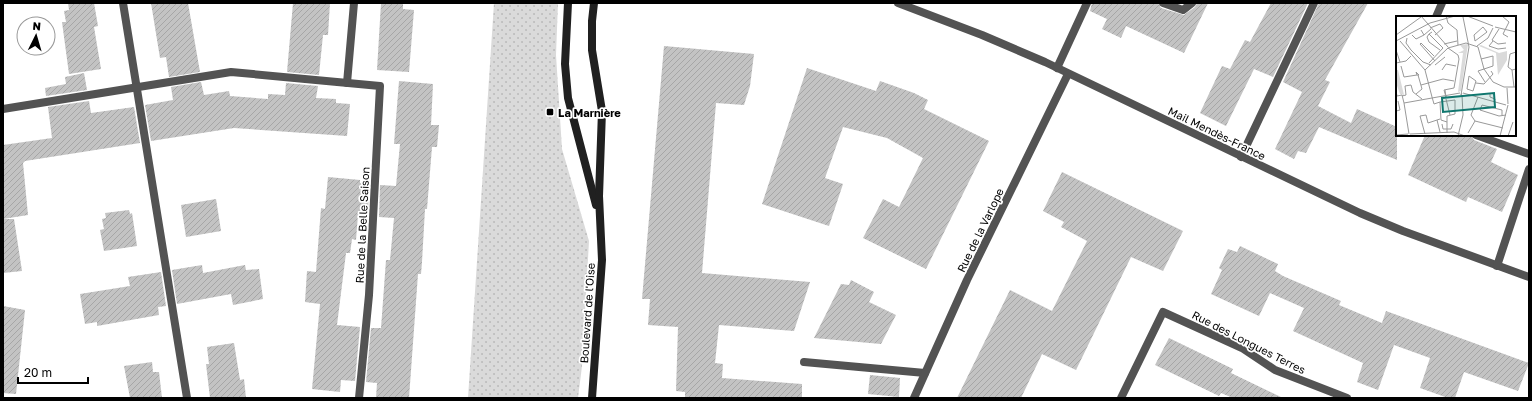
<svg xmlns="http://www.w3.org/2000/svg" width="1532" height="401" font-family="'Golos Text',sans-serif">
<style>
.grass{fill:url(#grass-dots)}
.building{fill:url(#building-hatch)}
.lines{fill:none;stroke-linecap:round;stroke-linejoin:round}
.service{stroke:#535353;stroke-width:8}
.minor{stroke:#535353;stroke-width:8}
.secondary{stroke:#202020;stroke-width:8}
.poi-dot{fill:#000;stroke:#fff;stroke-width:1.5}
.labels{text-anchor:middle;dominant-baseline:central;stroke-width:3.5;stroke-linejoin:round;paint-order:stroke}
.poi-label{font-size:11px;font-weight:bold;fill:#000;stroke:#fff;text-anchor:start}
.street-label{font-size:11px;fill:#000;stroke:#fff}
.inset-road{fill:none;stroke:#999;stroke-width:1}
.view{fill:#0f766e;fill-opacity:0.15;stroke:#0f766e;stroke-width:2}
.inset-edge{fill:none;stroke:#000;stroke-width:2}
</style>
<defs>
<pattern id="grass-dots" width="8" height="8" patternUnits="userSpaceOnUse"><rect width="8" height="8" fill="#dadada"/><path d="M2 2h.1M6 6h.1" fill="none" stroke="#b9b9b9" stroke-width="1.8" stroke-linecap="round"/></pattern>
<pattern id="building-hatch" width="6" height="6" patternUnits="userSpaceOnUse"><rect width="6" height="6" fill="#c3c3c3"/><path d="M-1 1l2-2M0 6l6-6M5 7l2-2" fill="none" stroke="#a6a6a6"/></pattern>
</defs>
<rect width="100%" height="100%" fill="#fff"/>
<!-- grass -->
<path class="grass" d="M494,3H558L556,55L562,149L589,241L582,366L578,398H468Z"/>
<!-- building -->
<g class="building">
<path d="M68,3H94L98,26L94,27L101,69L69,74L62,22H66L64,11L69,10Z"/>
<path d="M151,3H188L200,72L169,77L166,57L160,58Z"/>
<path d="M293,3H330L328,35H323L319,75L287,72Z"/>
<path d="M381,3H403V9L414,10L409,72L377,70Z"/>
<path d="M1092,3H1158L1161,8L1184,15L1195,7L1197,3H1208L1184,53L1126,26L1121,38L1102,29L1107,19L1090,11Z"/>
<path d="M1271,3H1308L1273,77L1254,69L1226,126L1200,113L1222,66L1230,69L1245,40L1250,42Z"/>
<path d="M1319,3H1368L1325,80L1330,82L1318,106L1351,123L1357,109L1397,127V160L1319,127L1306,153L1298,151L1294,159L1275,149L1302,92L1283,82Z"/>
<path d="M664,46L754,54L750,86L744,105L716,103L702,273L810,282L794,331L719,325L715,363L723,364L722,378L802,384V398H685V392L676,391L678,327L648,325L650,299H642Z"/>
<path d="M807,68L876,91L880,81L914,93L928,100L924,109L989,141L926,269L863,238L883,199L899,207L923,158L887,138L843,127L825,178L843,184L829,226L762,204Z"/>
<path d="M84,73L87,90L46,96L45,88L66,84L65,77Z"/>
<path d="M399,81L433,84L431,125H439L437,147H432L427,209H425L422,262L421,274H418L409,398H376L377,383L366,382L371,328H381L386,260H390L394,218L379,217L380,185L396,186L400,144H394Z"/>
<path d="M201,82L204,95L229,91L230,96L268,99V94L285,95L286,83L318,86L316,98L336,99V103L350,104L347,136L234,128L151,141L145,105L173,100L171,87Z"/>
<path d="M89,101L91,113L134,107L140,143L25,161L23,163L28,215L3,219V145L52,138L48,107Z"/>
<path d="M1425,135H1471L1474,140L1497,149L1491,162L1518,175L1502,212L1468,197L1466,202L1408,175Z"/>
<path d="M1062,172L1183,231L1163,271L1131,257L1076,370L1042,354L1021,398H957L1010,290L1052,311L1087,241L1061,227L1064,222L1043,211Z"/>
<path d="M328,177L360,180V183L369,184L368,216L358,215L356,240L352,239L350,253H346L337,325L360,327L355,381L341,380L340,392L312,389L320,304L305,302L307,271L316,272L321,208L325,209Z"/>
<path d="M216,199L221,231L186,237L181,205Z"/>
<path d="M129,210L130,214L132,213L137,246L104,251L100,230L104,229L102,219L106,218L105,213Z"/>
<path d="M3,219H14L22,271L3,273Z"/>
<path d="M1240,246L1278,264L1275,271L1283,276L1341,301L1339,305L1382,323L1386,311L1529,363L1518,391L1464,372L1455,398H1448L1420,388L1430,358L1394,345L1378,390L1357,382L1363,363L1293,331L1304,308L1270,293L1259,316L1211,294L1222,270L1219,268L1228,249L1237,252Z"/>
<path d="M202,265L203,273L245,265L246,270L259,269L263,299L233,305L231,294L177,304L172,270Z"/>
<path d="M161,272L166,306L158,307L159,315L97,326V322L85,324L80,294L130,286L128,277Z"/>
<path d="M851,280L874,292L869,302L896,315L881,344L814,338L841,284L849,285Z"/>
<path d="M3,306L25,310L16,394L3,393Z"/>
<path d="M1169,338L1233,369L1231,373L1283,398H1233L1221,393L1219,396L1155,365Z"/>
<path d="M234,343L240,380L244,379L246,398H210L206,364H209L207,347Z"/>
<path d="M152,362L153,372H159L162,398H130L124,366Z"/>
<path d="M870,375L900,378L899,397L868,394Z"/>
</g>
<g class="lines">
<!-- service -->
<g class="service">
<path d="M347,83L354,3"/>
<path d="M804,362L925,373"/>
</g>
<!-- minor -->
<g class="minor">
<path d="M123,3L187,398"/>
<path d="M898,3L982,35L1045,62L1360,213L1403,231L1529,277"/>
<path d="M1163,3L1183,10L1192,3"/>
<path d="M1436,17L1442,3"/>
<path d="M1057,68L1087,3"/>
<path d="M3,109L231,72L380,86L369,295L359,398"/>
<path d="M1476,135L1529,154"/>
<path d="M1241,157L1314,3"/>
<path d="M1497,266L1529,169"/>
<path d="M914,398L967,280L1068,74"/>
<path d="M1121,398L1163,312L1242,348L1275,370L1347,398"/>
</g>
<!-- secondary -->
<g class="secondary">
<path d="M568,3L565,64L568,98L596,205"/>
<path d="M592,398L602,260L599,196L602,111L592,50V21L594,3"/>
</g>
</g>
<!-- markers -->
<rect class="poi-dot" x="546" y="108" width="8" height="8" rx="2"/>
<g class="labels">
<!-- poi labels -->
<g class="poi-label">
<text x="558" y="112">La Marnière</text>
</g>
<!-- street labels -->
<g class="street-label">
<text transform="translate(1217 133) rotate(26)">Mail Mendès-France</text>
<text transform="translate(362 225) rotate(-87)">Rue de la Belle Saison</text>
<text transform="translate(980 230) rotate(-64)">Rue de la Varlope</text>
<text transform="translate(587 313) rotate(-86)">Boulevard de l'Oise</text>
<text transform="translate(1249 342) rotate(27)">Rue des Longues Terres</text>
</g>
</g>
<!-- overview -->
<g transform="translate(1396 16)">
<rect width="120" height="120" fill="#fff"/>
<path d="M72,28L65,75L62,76L67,37H62L68,34L64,29Z" fill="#dadada"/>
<path d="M85,29L103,37L111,35V44L102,59L100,37L83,30ZM0,54H2L8,79L4,78L0,67Z" fill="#dadada"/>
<path class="inset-road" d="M25,0L52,31M50,0L52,7L61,14L62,29M71,0L97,10M106,0L113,6L107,18L112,21M87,11L91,16L79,25L78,19ZM99,11L120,16M34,12L44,8L47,12L39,19M103,13L96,24L102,28L110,27M25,14L28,19L35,13M33,18L31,21L33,26L44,34M0,19L25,1M16,19L20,23L28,19M11,22L10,27L15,34L27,46L35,49M0,25L34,7L59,0M4,25L29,54L36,81M97,25L93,30L102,33L110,32M48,28L61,25M81,30L92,22L97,12M0,34L4,46M38,40L25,27L24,28L39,45M85,43L97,40V50L82,55L89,66M0,47L10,45L15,40M33,47L47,32L33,18L36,16M39,49L49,41M5,50L8,61L21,59L20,56L23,59H21M29,54L52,32M46,54L50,48L60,50M116,54L112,51L114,38L120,36M73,60L80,65L77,75L71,73ZM80,67L88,68L97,58L95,55M25,69L47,63L58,65M118,71L116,54L120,53M111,72L112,88M49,74L50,81L48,74L58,72L63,43L62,39L52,32L70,27L82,31L88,53L97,66L108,71H120M0,75L1,80L6,79L8,87M66,77L65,79L73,31L67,1M67,77L110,89M94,77V81L99,83L98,86M20,78L26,73L22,59M6,80L10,79L9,70L15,69L17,76L26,83M36,81L38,88L44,86L45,104L51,106M50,83L54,99M44,86L59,84V98L51,100V117M0,95L4,94L2,85M106,99V94L86,89L84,94L103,100L110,99M41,104L44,116M79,105L75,99L82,81M46,108L47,113H55L57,108M72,117L79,105L107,112M13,118L8,87L64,77M14,118L58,116L69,120M29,118L24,100L30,99L32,107L44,103M0,119L12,118M62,120L67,99L66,79M104,120L112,89M112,120L117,106"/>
<path class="view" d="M98,77L99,91L47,96L46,82Z"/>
<rect width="120" height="120" class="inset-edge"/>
</g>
<!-- border -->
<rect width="1532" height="401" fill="none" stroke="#000000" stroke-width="8"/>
<!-- north arrow -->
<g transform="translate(36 36) rotate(5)"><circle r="19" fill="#ffffff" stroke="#999999"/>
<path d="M0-3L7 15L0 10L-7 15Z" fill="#000000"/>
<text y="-6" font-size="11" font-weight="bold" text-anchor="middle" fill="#000000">N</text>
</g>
<!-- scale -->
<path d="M18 377v6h70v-6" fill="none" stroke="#000000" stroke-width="2"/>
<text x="24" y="377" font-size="12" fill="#000000" stroke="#ffffff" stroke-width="3" paint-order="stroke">20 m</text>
</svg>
